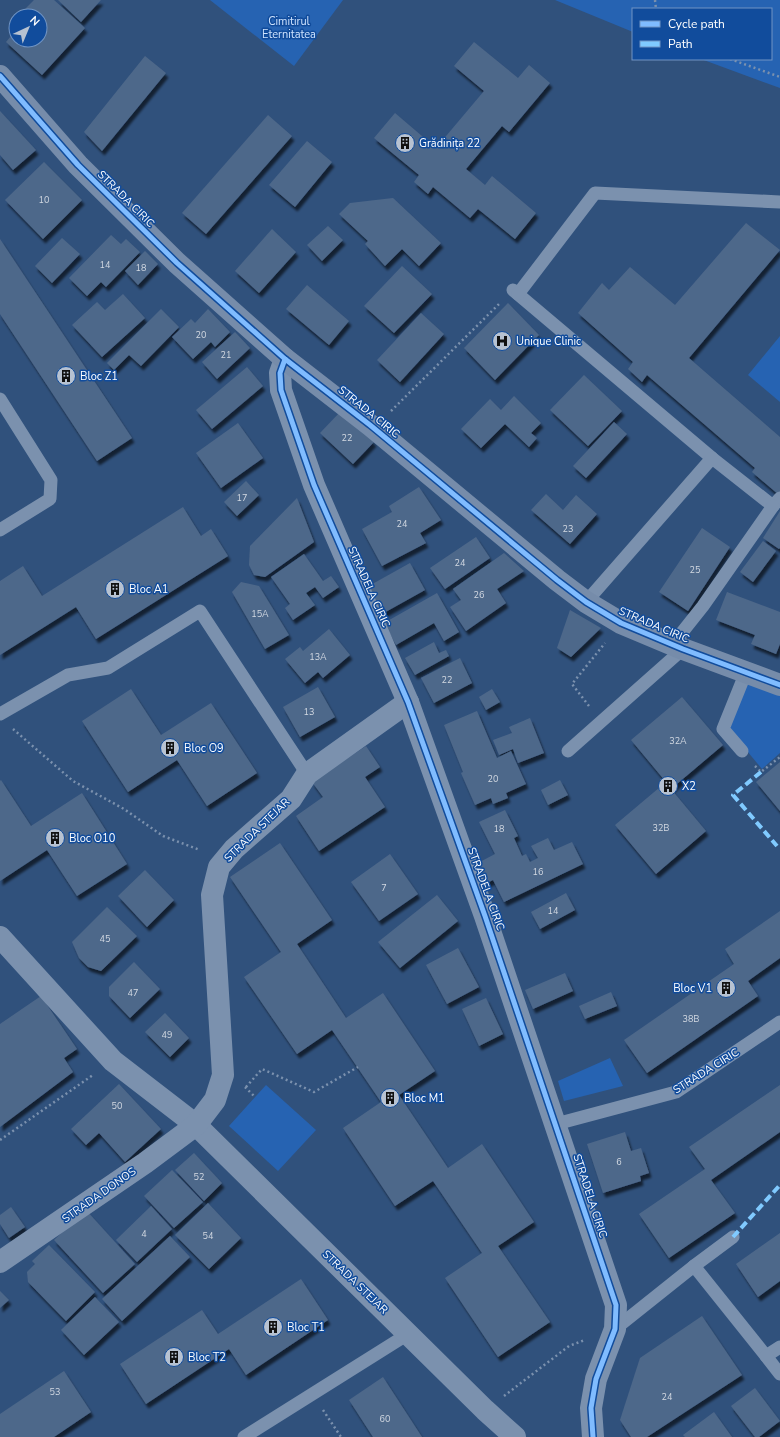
<svg xmlns="http://www.w3.org/2000/svg" width="780" height="1437" font-family="'Nunito Sans',sans-serif">
<style>
.green{fill:#2663b2}
.building{fill:#4e688a;filter:url(#shadow)}
.lines{fill:none;stroke-linecap:round;stroke-linejoin:round}
.path{stroke:#7b91ae;stroke-width:2.5;stroke-dasharray:2 3;stroke-linecap:butt}
.lane{stroke:#7b91ae;stroke-width:13}
.street{stroke:#7b91ae;stroke-width:22}
.secondary{stroke:#768caa;stroke-width:22}
.quiet{stroke:#80caff;stroke-width:4;stroke-dasharray:8 4;stroke-linecap:butt}
.cycleway-casing{stroke:#114c9c;stroke-width:8}
.cycleway{stroke:#80bcff;stroke-width:5}
.labels{text-anchor:middle;dominant-baseline:central;stroke-width:3;stroke-linejoin:round;paint-order:stroke}
.number-label{font-size:9px;fill:#d3d9e2}
.park-label{font-size:11px;fill:#cee3fe;stroke:#114c9c}
.poi-label{font-size:11px;fill:#fff;stroke:#114c9c;text-anchor:start}
.street-label{font-size:11px;fill:#fff;stroke:#114c9c}
</style>
<defs>
<filter id="shadow"><feDropShadow dx="2.5" dy="4.5" stdDeviation="1" flood-color="#0009"/></filter>
</defs>
<rect width="100%" height="100%" fill="#30517c"/>
<!-- green -->
<g class="green">
<path d="M210,0H343L294,66Z"/>
<path d="M555,0H780V88L701,59H771V9H633V32Z"/>
<path d="M780,336V402L748,375Z"/>
<path d="M748,678L780,690V753L762,769L727,727Z"/>
<path d="M610,1058L623,1086L564,1101L558,1081Z"/>
<path d="M266,1085L316,1130L278,1171L229,1126Z"/>
</g>
<!-- building -->
<g class="building">
<path d="M34,0H54L85,28L42,75L6,42L16,30V40H40V16H29L30,14L25,9Z"/>
<path d="M58,0H101L81,22Z"/>
<path d="M474,42L518,78L529,65L550,83L509,132L502,126L466,169L485,185L492,176L536,213L515,239L478,209L470,218L433,187L428,194L414,182L419,175L374,138L395,113L436,148L484,91L454,66Z"/>
<path d="M145,56L166,73L102,151L84,132Z"/>
<path d="M0,111L36,150L13,170L0,155Z"/>
<path d="M268,115L292,136L206,234L182,213Z"/>
<path d="M307,141L332,162L295,207L269,185Z"/>
<path d="M44,162L82,200L43,239L5,200Z"/>
<path d="M393,198L441,243L419,266L402,249L385,266L365,244L368,241L339,214L350,203Z"/>
<path d="M746,223L780,250L689,358L780,437V494L779,495L752,472L755,468L647,375L642,382L628,369L633,362L578,313L602,283L609,290L630,267L675,305Z"/>
<path d="M328,226L343,240L322,261L307,245Z"/>
<path d="M272,229L296,252L259,293L235,271Z"/>
<path d="M111,235L121,244L126,239L140,252L106,287L101,282L87,296L69,278Z"/>
<path d="M62,238L80,254L52,283L35,266Z"/>
<path d="M0,239L132,438L97,461L0,314Z"/>
<path d="M145,251L158,264L138,285L125,271Z"/>
<path d="M402,266L432,294L394,333L364,306Z"/>
<path d="M307,285L349,321L329,345L286,309Z"/>
<path d="M123,294L145,318L102,357L72,325L97,302L105,310Z"/>
<path d="M508,303L539,335L495,380L464,348Z"/>
<path d="M161,309L179,327L141,366L129,355L114,370L107,363Z"/>
<path d="M208,309L230,332L215,347L211,342L193,359L172,337L191,319L195,323Z"/>
<path d="M421,313L444,334L400,382L377,360Z"/>
<path d="M235,332L250,348L217,379L202,362Z"/>
<path d="M247,367L263,386L212,429L196,410Z"/>
<path d="M584,375L622,411L588,446L550,410Z"/>
<path d="M514,396L541,423L531,433L537,438L529,447L505,424L481,448L461,429L490,399L501,410Z"/>
<path d="M341,411L374,442L353,464L320,433Z"/>
<path d="M614,422L627,434L586,478L573,466Z"/>
<path d="M238,423L263,458L221,488L196,453Z"/>
<path d="M246,481L259,495L237,516L224,502Z"/>
<path d="M419,487L441,520L420,533L426,543L382,566L362,529L392,512L389,506Z"/>
<path d="M546,494L563,510L576,495L597,514L570,544L531,510Z"/>
<path d="M297,498L314,542L265,577L254,575L249,565L250,546Z"/>
<path d="M183,507L201,536L211,529L228,556L96,639L76,607L0,655V581L23,566L42,596Z"/>
<path d="M780,511V548L779,549L763,538Z"/>
<path d="M702,528L730,547L688,611L659,592Z"/>
<path d="M476,537L490,558L445,589L430,568Z"/>
<path d="M763,541L776,551L753,582L740,572Z"/>
<path d="M504,553L524,571L497,589L506,603L466,631L450,607L461,600L453,589Z"/>
<path d="M304,554L323,581L331,576L339,587L323,598L315,587L306,593L315,605L293,620L285,608L290,604L271,577Z"/>
<path d="M410,563L425,590L382,614L367,587Z"/>
<path d="M241,582L259,586L289,635L265,649L232,592Z"/>
<path d="M727,592L780,612V644L776,654L751,644L755,635L716,620Z"/>
<path d="M437,593L459,632L444,641L434,623L396,645L384,623Z"/>
<path d="M570,610L601,628L571,657L557,648Z"/>
<path d="M329,629L350,655L323,678L318,672L305,683L285,659L300,647L303,651Z"/>
<path d="M434,642L439,653L446,650L449,656L415,675L405,658Z"/>
<path d="M460,658L472,683L434,703L421,678Z"/>
<path d="M318,687L335,717L300,737L283,707Z"/>
<path d="M131,689L161,735L211,703L257,773L207,806L177,760L128,792L82,721Z"/>
<path d="M492,689L500,702L486,710L479,697Z"/>
<path d="M682,697L723,745L671,789L706,831L656,874L615,825L666,782L631,740Z"/>
<path d="M477,711L497,758L511,751L526,784L506,793L508,798L493,804L491,798L475,805L461,773L463,772L444,725Z"/>
<path d="M530,718L544,753L518,763L513,749L499,755L493,740L512,733L509,727Z"/>
<path d="M366,746L380,767L365,777L385,807L319,851L296,816L323,797L312,782Z"/>
<path d="M780,762V811L756,782Z"/>
<path d="M1,780L31,826L82,793L127,864L77,896L47,850L0,881V781Z"/>
<path d="M560,780L568,795L548,805L541,790Z"/>
<path d="M505,810L518,836L514,838L522,856L526,854L530,862L538,858L531,846L548,838L554,850L572,842L583,864L504,902L493,880L485,884L476,864L495,854L479,822Z"/>
<path d="M280,843L332,920L297,944L346,1018L383,993L435,1071L399,1095L448,1168L482,1144L534,1222L498,1246L550,1322L498,1357L445,1278L482,1253L433,1181L395,1206L343,1128L381,1102L332,1030L297,1054L244,977L281,952L230,877Z"/>
<path d="M390,854L418,894L379,921L351,882Z"/>
<path d="M145,870L174,900L147,927L118,896Z"/>
<path d="M566,893L575,910L540,929L531,912Z"/>
<path d="M437,895L458,921L400,968L378,942Z"/>
<path d="M107,907L137,936L101,971L88,967L79,958L72,942Z"/>
<path d="M780,911V958L748,981L758,996L647,1073L624,1040L734,964L725,949Z"/>
<path d="M458,948L479,987L447,1004L426,965Z"/>
<path d="M134,962L160,989L130,1018L109,996V987Z"/>
<path d="M565,973L573,991L533,1009L525,990Z"/>
<path d="M611,992L617,1006L585,1019L579,1006Z"/>
<path d="M41,996L77,1049L64,1058L73,1072L0,1127V1024Z"/>
<path d="M486,998L503,1034L479,1046L462,1009Z"/>
<path d="M165,1013L189,1038L170,1057L145,1032Z"/>
<path d="M119,1084L161,1129L125,1162L99,1133L86,1145L71,1129Z"/>
<path d="M780,1085V1132L711,1180L735,1213L669,1258L639,1214L705,1169L689,1147Z"/>
<path d="M625,1132L631,1151L641,1148L649,1173L640,1176L641,1181L603,1193L587,1144Z"/>
<path d="M194,1153L222,1183L204,1201L175,1170Z"/>
<path d="M172,1170L203,1202L174,1228L144,1196Z"/>
<path d="M208,1203L241,1238L209,1269L175,1235Z"/>
<path d="M151,1206L172,1229L137,1262L116,1240Z"/>
<path d="M11,1207L25,1227L9,1238L0,1224V1215Z"/>
<path d="M86,1210L135,1264L103,1293L54,1240Z"/>
<path d="M780,1233V1281L758,1297L736,1264Z"/>
<path d="M170,1236L190,1257L122,1321L102,1299Z"/>
<path d="M49,1245L95,1292L66,1321L28,1282L27,1272L35,1264L32,1261Z"/>
<path d="M301,1279L328,1320L246,1375L229,1349L146,1404L120,1364L202,1310L218,1334Z"/>
<path d="M0,1291L9,1300L0,1308Z"/>
<path d="M95,1297L119,1322L84,1355L61,1330Z"/>
<path d="M702,1316L742,1375L647,1437H631L620,1420L640,1358Z"/>
<path d="M64,1371L91,1412L54,1437H0V1414Z"/>
<path d="M383,1377L422,1437H373L349,1400Z"/>
<path d="M755,1388L780,1421L759,1437H755L731,1406Z"/>
<path d="M714,1412L732,1437H685L683,1435Z"/>
</g>
<g class="lines">
<!-- path -->
<g class="path">
<path d="M655,0L656,9"/>
<path d="M730,59L780,77"/>
<path d="M391,411L500,303"/>
<path d="M589,706L572,684L605,643"/>
<path d="M13,729L73,781L124,809L163,836L200,850"/>
<path d="M755,766L761,772L780,757"/>
<path d="M245,1087L255,1097"/>
<path d="M246,1087L262,1069L314,1092L358,1067"/>
<path d="M0,1140L93,1075"/>
<path d="M504,1396L569,1346L585,1340"/>
<path d="M323,1410L341,1437"/>
</g>
<!-- lane -->
<g class="lane">
<path d="M513,290L712,458"/>
<path d="M518,294L595,193L780,202"/>
<path d="M0,399L51,480L50,499L0,530"/>
<path d="M586,602L712,458L773,506L780,498"/>
<path d="M672,645L703,606L773,506"/>
<path d="M0,714L68,675L108,668L200,611L307,774"/>
<path d="M568,751L683,649"/>
<path d="M742,751L723,729L746,672"/>
<path d="M556,1124L676,1092L780,1022"/>
<path d="M694,1266L733,1237"/>
<path d="M615,1329L694,1266L766,1356L780,1347"/>
<path d="M766,1356L780,1374"/>
<path d="M244,1437L408,1334"/>
</g>
<!-- street -->
<g class="street">
<path d="M285,359L280,373L281,390L314,485L408,702L485,916L616,1305L615,1329L596,1379L591,1408L593,1437"/>
<path d="M0,937L113,1061L196,1125L485,1410L515,1437"/>
<path d="M0,1262L145,1163L196,1125L215,1100L223,1075L212,895L219,867L234,849L291,799L307,774L408,702"/>
</g>
<!-- secondary -->
<path class="secondary" d="M0,76L78,165L177,263L285,359L370,425L557,580L586,602L621,623L683,649L780,685"/>
<!-- quiet -->
<g class="quiet">
<path d="M761,772L733,795L777,846"/>
<path d="M733,1237L780,1185"/>
</g>
<defs>
<g id="cycleway">
<path d="M0,76L78,165L177,263L285,359L370,425L557,580L586,602L621,623L683,649L780,685"/>
<path d="M285,359L280,373L281,390L314,485L408,702L485,916L616,1305L615,1329L596,1379L591,1408L593,1437"/>
</g>
</defs>
<!-- cycleway casing -->
<use href="#cycleway" class="cycleway-casing"/>
<!-- cycleway -->
<use href="#cycleway" class="cycleway"/>
</g>
<!-- icons -->
<defs>
<symbol id="building-disc" viewBox="-11 -11 22 22"><circle r="9.5" fill="#b7c2d1" stroke="#114c9c"/><path d="M-4-6H4V6H1V3H-1V6H-4ZM-2.5-4.3h1.7v1.8h-1.7ZM.8-4.3h1.7v1.8H.8ZM-2.5-1h1.7V.8h-1.7ZM.8-1h1.7V.8H.8Z" fill="#111"/></symbol>
<symbol id="hospital-disc" viewBox="-11 -11 22 22"><circle r="9.5" fill="#b7c2d1" stroke="#114c9c"/><path d="M-5-5h3v3.5h4V-5h3V5h-3V1.5h-4V5h-3Z" fill="#111"/></symbol>
</defs>
<g fill-rule="evenodd">
<use href="#building-disc" x="394" y="132" width="22" height="22"/>
<use href="#hospital-disc" x="491" y="330" width="22" height="22"/>
<use href="#building-disc" x="55" y="365" width="22" height="22"/>
<use href="#building-disc" x="104" y="578" width="22" height="22"/>
<use href="#building-disc" x="159" y="737" width="22" height="22"/>
<use href="#building-disc" x="657" y="775" width="22" height="22"/>
<use href="#building-disc" x="44" y="827" width="22" height="22"/>
<use href="#building-disc" x="715" y="977" width="22" height="22"/>
<use href="#building-disc" x="379" y="1087" width="22" height="22"/>
<use href="#building-disc" x="262" y="1316" width="22" height="22"/>
<use href="#building-disc" x="163" y="1346" width="22" height="22"/>
</g>
<g class="labels">
<!-- number labels -->
<g class="number-label">
<text x="44" y="200">10</text>
<text x="105" y="265">14</text>
<text x="141" y="268">18</text>
<text x="201" y="335">20</text>
<text x="226" y="355">21</text>
<text x="347" y="438">22</text>
<text x="242" y="498">17</text>
<text x="402" y="524">24</text>
<text x="568" y="529">23</text>
<text x="460" y="563">24</text>
<text x="695" y="570">25</text>
<text x="479" y="595">26</text>
<text x="260" y="614">15A</text>
<text x="318" y="657">13A</text>
<text x="447" y="680">22</text>
<text x="309" y="712">13</text>
<text x="678" y="741">32A</text>
<text x="493" y="779">20</text>
<text x="661" y="828">32B</text>
<text x="499" y="829">18</text>
<text x="538" y="872">16</text>
<text x="384" y="888">7</text>
<text x="553" y="911">14</text>
<text x="105" y="939">45</text>
<text x="133" y="993">47</text>
<text x="691" y="1019">38B</text>
<text x="167" y="1035">49</text>
<text x="117" y="1106">50</text>
<text x="619" y="1162">6</text>
<text x="199" y="1177">52</text>
<text x="144" y="1234">4</text>
<text x="208" y="1236">54</text>
<text x="55" y="1392">53</text>
<text x="667" y="1397">24</text>
<text x="385" y="1419">60</text>
</g>
<!-- park labels -->
<g class="park-label">
<text x="289" y="21">Cimitirul<tspan x="289" dy="13">Eternitatea</tspan></text>
</g>
<!-- poi labels -->
<g class="poi-label">
<text x="419" y="143">Grădinița 22</text>
<text x="516" y="341">Unique Clinic</text>
<text x="80" y="376">Bloc Z1</text>
<text x="129" y="589">Bloc A1</text>
<text x="184" y="748">Bloc O9</text>
<text x="682" y="786">X2</text>
<text x="69" y="838">Bloc O10</text>
<text x="712" y="988" text-anchor="end">Bloc V1</text>
<text x="404" y="1098">Bloc M1</text>
<text x="287" y="1327">Bloc T1</text>
<text x="188" y="1357">Bloc T2</text>
</g>
<!-- street labels -->
<g class="street-label">
<text transform="translate(126 199) rotate(45)">STRADA CIRIC</text>
<text transform="translate(369 412) rotate(39)">STRADA CIRIC</text>
<text transform="translate(369 587) rotate(66)">STRADELA CIRIC</text>
<text transform="translate(654 625) rotate(23)">STRADA CIRIC</text>
<text transform="translate(257 830) rotate(-44)">STRADA STEJAR</text>
<text transform="translate(486 889) rotate(70)">STRADELA CIRIC</text>
<text transform="translate(706 1071) rotate(-32)">STRADA CIRIC</text>
<text transform="translate(99 1195) rotate(-35)">STRADA DONOS</text>
<text transform="translate(590 1196) rotate(72)">STRADELA CIRIC</text>
<text transform="translate(355 1282) rotate(44)">STRADA STEJAR</text>
</g>
</g>
<!-- legend -->
<rect x="632" y="8" width="140" height="52" fill="#114c9c" stroke="#7094c4"/>
<rect x="640" y="21" width="20" height="6" fill="#80bcff" stroke="#7094c4"/>
<text x="668" y="28" font-size="12" fill="#ffffff">Cycle path</text>
<rect x="640" y="41" width="20" height="6" fill="#80caff" stroke="#7094c4"/>
<text x="668" y="48" font-size="12" fill="#ffffff">Path</text>
<!-- north arrow -->
<g transform="translate(28 28) rotate(44)"><circle r="19" fill="#114c9c" stroke="#7094c4"/>
<path d="M0-3L7 15L0 10L-7 15Z" fill="#b7c2d1"/>
<text y="-6" font-size="11" font-weight="bold" text-anchor="middle" fill="#ffffff">N</text>
</g>
</svg>
